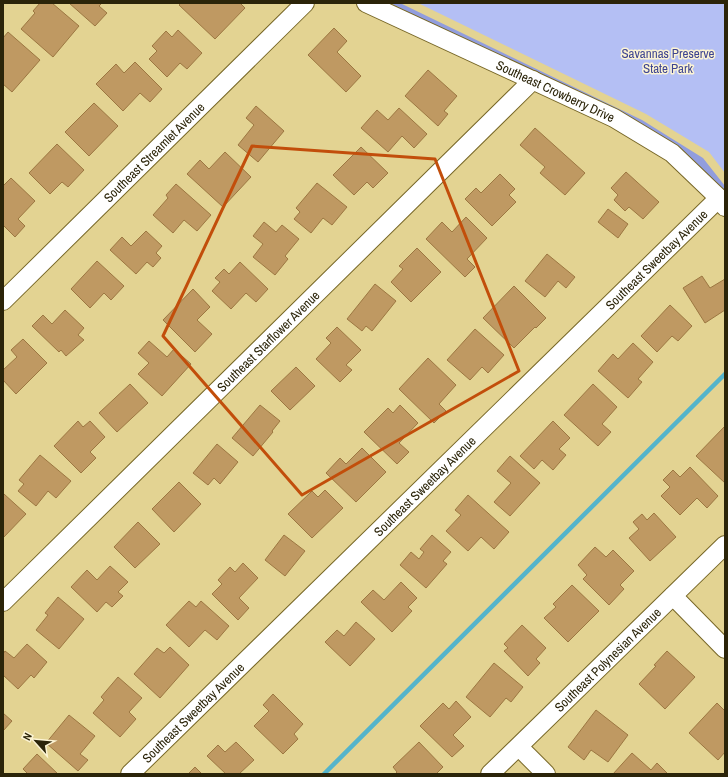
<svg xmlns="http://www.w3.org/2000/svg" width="728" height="777" font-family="'Archivo Narrow',sans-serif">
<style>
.green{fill:#b4bff4}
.forest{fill:#919dde}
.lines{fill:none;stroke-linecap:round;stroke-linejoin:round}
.stream{stroke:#54b4cb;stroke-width:4.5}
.building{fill:#bf9962;stroke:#9c7741}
.minor-casing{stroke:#776727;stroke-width:20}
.minor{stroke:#fff;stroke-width:18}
.marked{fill:none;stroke:#c24e0b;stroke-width:3;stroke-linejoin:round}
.labels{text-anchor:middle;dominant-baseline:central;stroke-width:3;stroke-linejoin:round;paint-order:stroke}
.park-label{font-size:13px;fill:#3d4491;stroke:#fcf4d4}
.street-label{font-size:13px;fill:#2b2409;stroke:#fcf4d4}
</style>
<rect width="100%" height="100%" fill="#e3d392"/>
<!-- green -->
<path class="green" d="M418,3H725V173L709,152L646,114Z"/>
<!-- forest -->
<path class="forest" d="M390,3H400L642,120L703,158L725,186V192L538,74L533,69L531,70L454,35Z"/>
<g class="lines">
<!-- stream -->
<path class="stream" d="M324,774L725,374"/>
</g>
<!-- building -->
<g class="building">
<path d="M40,3H52L79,26L53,57L21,29L35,13L33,11Z"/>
<path d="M69,3H102L99,6L107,13L95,26Z"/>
<path d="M181,3H240L245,8L215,39L179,5Z"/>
<path d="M334,28L347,41L337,52L361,76L346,92L308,55Z"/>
<path d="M178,30L202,53L187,69L180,63L167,77L149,59L157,51L152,46L166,31L172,37Z"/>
<path d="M8,32L40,60L12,92L3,84V54L4,53L3,52V38Z"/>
<path d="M135,62L162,89L150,102L140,93L123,111L96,84L116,64L124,73Z"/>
<path d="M428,70L457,96L444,111L448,114L438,126L405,96Z"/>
<path d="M94,103L118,126L89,156L65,132Z"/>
<path d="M256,106L284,131L258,162L238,145L254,125L246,118Z"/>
<path d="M399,108L427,134L414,148L402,136L388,152L361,128L377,110L388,120Z"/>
<path d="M535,128L585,173L565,195L540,173L545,167L520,145Z"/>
<path d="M57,144L84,170L68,187L62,182L50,194L29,173Z"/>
<path d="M361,147L388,173L373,188L367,182L354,195L333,175Z"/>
<path d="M225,152L251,177L223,207L187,174L200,160L209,169Z"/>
<path d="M626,172L659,202L643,219L629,207L625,211L614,200L618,195L611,188Z"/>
<path d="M500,174L515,189L509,195L516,202L492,226L465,199L476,188L481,193Z"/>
<path d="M11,178L35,201L18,219L25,226L15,237L3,225V186Z"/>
<path d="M317,183L347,207L332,225L323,218L311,233L294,219L300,212L296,208Z"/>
<path d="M176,184L211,215L197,231L184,220L173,233L153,215L168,198L166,195Z"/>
<path d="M608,209L628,224L618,238L598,222Z"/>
<path d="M466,217L487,238L467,259L475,267L465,277L426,239L442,222L452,232Z"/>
<path d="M264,222L276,232L282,225L299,239L285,256L288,259L275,275L253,257L263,244L253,236Z"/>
<path d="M146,231L162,246L156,253L161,258L153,267L147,262L136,274L110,250L122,237L131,246Z"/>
<path d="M417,248L441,272L411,302L391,282L403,269L399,266Z"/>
<path d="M547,254L575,277L566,288L558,281L545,297L525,281Z"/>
<path d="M97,261L124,286L111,300L104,293L90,308L71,289Z"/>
<path d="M240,262L268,289L256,302L246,293L231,309L212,291L220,282L215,278L224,269L229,274Z"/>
<path d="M702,276L710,288L725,279V310L705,323L683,288Z"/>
<path d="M375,284L396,301L372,331L366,326L362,331L347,319Z"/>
<path d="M514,286L546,318L536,328L535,327L514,348L483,318Z"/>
<path d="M193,289L210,307L197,320L212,334L195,352L163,320Z"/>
<path d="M670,305L692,326L678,341L672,336L657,352L641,336Z"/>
<path d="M65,310L84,328L78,335L84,340L66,356L61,350L59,352L32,326L43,315L52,324Z"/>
<path d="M337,327L361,350L346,365L352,370L340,382L316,359L331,343L326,338Z"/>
<path d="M475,329L504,355L488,373L482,367L470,380L447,360Z"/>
<path d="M23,339L47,363L16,394L3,380V370L17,357L11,350Z"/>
<path d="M149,341L167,357L174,349L191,364L162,396L138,374L149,363L138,353Z"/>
<path d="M633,343L653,362L638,379L642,382L628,398L598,371L613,354L618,359Z"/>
<path d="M428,358L456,385L439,404L446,411L434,423L399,389Z"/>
<path d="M296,367L315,386L290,410L271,391Z"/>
<path d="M130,384L148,403L117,432L99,413Z"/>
<path d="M593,384L617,407L602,424L611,432L598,446L564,415Z"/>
<path d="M260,405L280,421L272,431L273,432L253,456L232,438Z"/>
<path d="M400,405L418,423L399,443L409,452L397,464L364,432L388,408L393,413Z"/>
<path d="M78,421L83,427L90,421L105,437L90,452L96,458L81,473L54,446Z"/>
<path d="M553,421L570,438L559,449L566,455L553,470L542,460L534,469L520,456Z"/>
<path d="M725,426V483L696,456Z"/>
<path d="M217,444L238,462L220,484L214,478L208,485L193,473Z"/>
<path d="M362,448L386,472L356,502L326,473L340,458L346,464Z"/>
<path d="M40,455L71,481L56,498L48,491L36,506L18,491L24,484L19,480Z"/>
<path d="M510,456L540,483L510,516L494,502L511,483L497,471Z"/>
<path d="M690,467L718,496L707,508L697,498L680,515L661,496L670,487L663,480L673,470L680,477Z"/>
<path d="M179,482L201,504L174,532L152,509Z"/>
<path d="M325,490L343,508L312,538L288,514L312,491L318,497Z"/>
<path d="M4,494L26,514L3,538V495Z"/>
<path d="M468,495L509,532L494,549L481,537L468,551L446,531L461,515L455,510Z"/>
<path d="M654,513L676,537L650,561L629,538L639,529L633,522L642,514L647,520Z"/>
<path d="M138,522L160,544L135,568L114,547Z"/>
<path d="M284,535L305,551L285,576L265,560Z"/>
<path d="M432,535L451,552L443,561L447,564L426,588L400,565L411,552L419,559L424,552L420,549Z"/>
<path d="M595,547L606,557L613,550L634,571L620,585L624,589L609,605L583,579L587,575L578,565Z"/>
<path d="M243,563L258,578L239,598L249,608L238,620L212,594L222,584L218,580L230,567L235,572Z"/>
<path d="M110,566L128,582L118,592L123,596L112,607L106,602L97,612L71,587L87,570L97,580Z"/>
<path d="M401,582L417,598L408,607L412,611L392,632L361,602L373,590L384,600Z"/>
<path d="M572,585L599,611L568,642L544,618L556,607L553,604Z"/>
<path d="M58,597L84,619L59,649L36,630L48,615L45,613Z"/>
<path d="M189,601L196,607L201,601L229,626L217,640L205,630L189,647L166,625Z"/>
<path d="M356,622L375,639L350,666L325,642L337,630L344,636Z"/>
<path d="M522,625L546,648L536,659L540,663L528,676L504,651L508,648L504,644Z"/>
<path d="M27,644L47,662L34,678L31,675L18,689L3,675V654L5,651L14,658Z"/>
<path d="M170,647L189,665L160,698L134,674L157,648L164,653Z"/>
<path d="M667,651L695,677L665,709L639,684L656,666L654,665Z"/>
<path d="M494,663L523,687L511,702L506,698L490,717L466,697Z"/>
<path d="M118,677L142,698L129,712L136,719L120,737L93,713L104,700L101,697Z"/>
<path d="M273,694L303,724L294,734L298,739L283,754L254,726L269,711L263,705Z"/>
<path d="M456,701L471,717L453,735L464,746L452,757L420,726L443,703L449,709Z"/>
<path d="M717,703L725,711V752L718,760L689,733Z"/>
<path d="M596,710L628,735L608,762L591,750L584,760L568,747Z"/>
<path d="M3,713L12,721L3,731Z"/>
<path d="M69,715L95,736L80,754L88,760L78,771L46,743Z"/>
<path d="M236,742L254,760L239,774H226L207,756L218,745L225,752Z"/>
<path d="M419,742L443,767L436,774H395L397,772L393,767Z"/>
<path d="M632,753L651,770L657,763L668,774H613Z"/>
<path d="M37,754L58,774H28L23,769Z"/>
<path d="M195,767L202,774H188Z"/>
</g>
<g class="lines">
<defs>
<g id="minor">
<path id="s1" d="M366,3L614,118L672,153L719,198L725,207"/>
<path id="s2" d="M3,301L305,3"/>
<path d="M673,596L725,649"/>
<path id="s3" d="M3,602L533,80"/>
<path d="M519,747L546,774"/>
<path id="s4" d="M130,774L719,198"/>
<path id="s5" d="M490,774L725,545"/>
</g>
</defs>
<!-- minor casing -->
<use href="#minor" class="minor-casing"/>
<!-- minor -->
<use href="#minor" class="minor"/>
</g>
<!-- marked area -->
<path class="marked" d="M252,146L435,159L519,371L302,495L163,336Z"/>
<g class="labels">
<!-- park labels -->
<g class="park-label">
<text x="668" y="53">Savannas Preserve<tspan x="668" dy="15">State Park</tspan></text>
</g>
<!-- street labels -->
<g class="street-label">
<text stroke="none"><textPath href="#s1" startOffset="209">Southeast Crowberry Drive</textPath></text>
<text stroke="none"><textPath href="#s2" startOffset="212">Southeast Streamlet Avenue</textPath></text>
<text stroke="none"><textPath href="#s4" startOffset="736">Southeast Sweetbay Avenue</textPath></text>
<text stroke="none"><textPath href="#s3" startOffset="372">Southeast Starflower Avenue</textPath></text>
<text stroke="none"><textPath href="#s4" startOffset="412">Southeast Sweetbay Avenue</textPath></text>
<text stroke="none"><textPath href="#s5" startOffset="164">Southeast Polynesian Avenue</textPath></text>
<text stroke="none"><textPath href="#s4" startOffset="88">Southeast Sweetbay Avenue</textPath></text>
</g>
</g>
<!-- border -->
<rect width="728" height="777" fill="none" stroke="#2b2409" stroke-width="8"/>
<!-- north arrow -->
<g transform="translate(36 741) rotate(297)" stroke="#fcf4d4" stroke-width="3" paint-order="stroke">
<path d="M0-3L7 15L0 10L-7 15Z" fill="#2b2409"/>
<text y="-6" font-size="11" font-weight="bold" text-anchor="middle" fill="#2b2409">N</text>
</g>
</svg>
